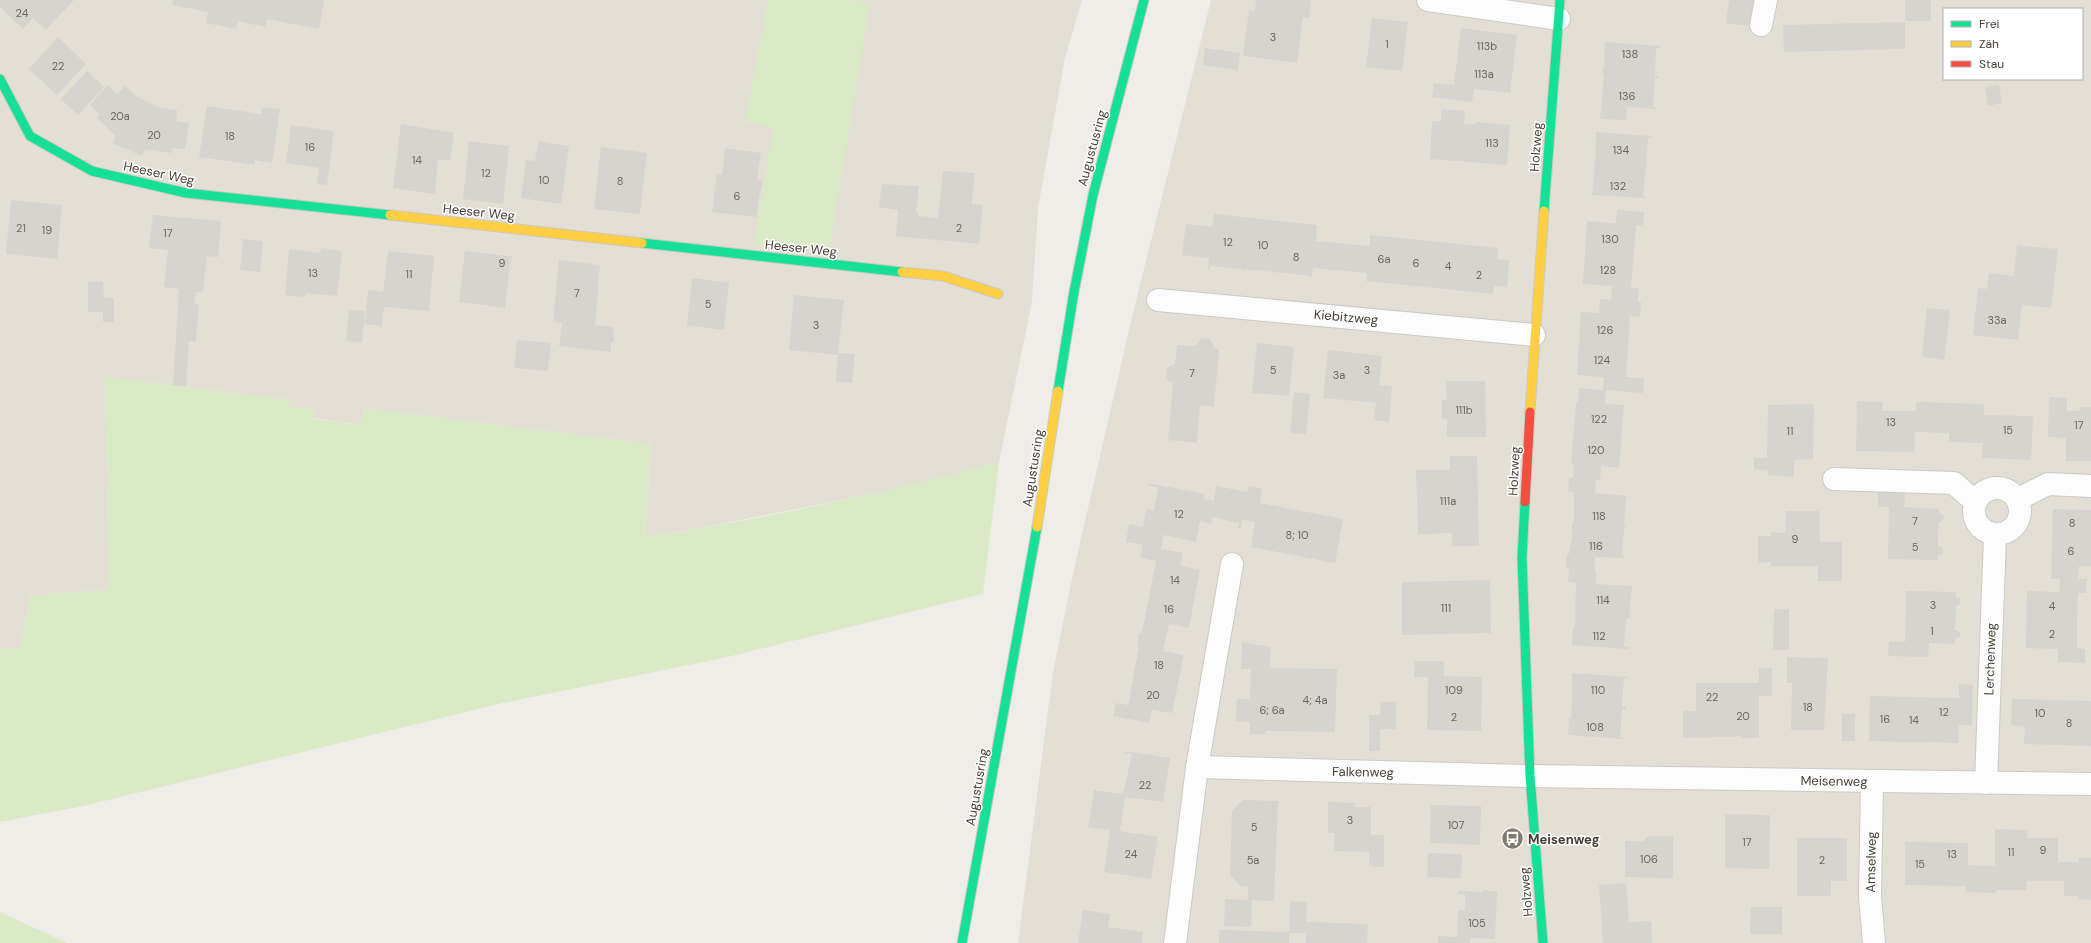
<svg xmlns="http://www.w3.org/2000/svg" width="2091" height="943" font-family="'DM Sans',sans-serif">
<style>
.residential{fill:#e3dfd5;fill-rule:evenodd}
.green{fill:#dbeac6}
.building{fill:#d6d4cf}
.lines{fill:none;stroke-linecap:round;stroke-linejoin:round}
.street-casing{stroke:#cbc9c3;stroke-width:24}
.fast-casing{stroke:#cecabf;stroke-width:11}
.slow-casing{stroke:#cecabf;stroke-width:11}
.jam-casing{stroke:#cecabf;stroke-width:11}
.street{stroke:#fcfcfc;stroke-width:22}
.fast{stroke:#16e098;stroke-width:9}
.slow{stroke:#ffcf43;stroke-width:9}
.jam{stroke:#f24e42;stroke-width:9}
.labels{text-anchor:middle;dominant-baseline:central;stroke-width:3;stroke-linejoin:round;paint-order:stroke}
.number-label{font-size:11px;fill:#6a655c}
.street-label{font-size:13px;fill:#443e34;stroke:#fff}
.poi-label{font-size:13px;font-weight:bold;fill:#443e34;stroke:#fff;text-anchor:start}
</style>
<rect width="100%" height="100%" fill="#eeede8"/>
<!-- residential -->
<g class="residential">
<path d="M0,0H1082L1065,58L1038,208L1032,302L999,462L912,486L695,529L645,537L651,444L363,408L362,425L313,418L289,407V400L105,377L109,590L30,595L20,648L0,649Z"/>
<path d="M1211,0H2091V943H1018L1053,672L1074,569L1132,317ZM1944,9H2082V79H1944Z"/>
</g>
<!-- green -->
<g class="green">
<path d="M768,0H847L870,3L829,251L754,245L773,128L745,121Z"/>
<path d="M105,377L289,400V407L315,409L313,419L361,425L363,408L651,444L645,537C764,519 883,493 999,462L983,594L723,658L498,704L88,805L0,822V649L20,648L30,595L109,590Z"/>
<path d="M0,912L67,943H0Z"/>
</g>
<!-- building -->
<g class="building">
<path d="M0,0H74L46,30L33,18L23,29L0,7Z"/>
<path d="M173,0H324L319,29L267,19L265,27L238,21L236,29L206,23L208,12L172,5Z"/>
<path d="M1256,0H1311L1309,18L1303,17L1297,63L1243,56L1249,10L1255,12Z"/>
<path d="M1729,0H1754L1751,26L1726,23Z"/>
<rect x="1905" y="0" width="26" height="21"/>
<path d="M1372,18L1408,22L1402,71L1366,67Z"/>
<path d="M1905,22V49L1784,52L1783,25Z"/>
<path d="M1461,28L1517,35L1510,93L1474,89L1472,102L1432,97L1434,83L1454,85Z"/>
<path d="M58,37L86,64L57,95L29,69Z"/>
<path d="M1605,42L1660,46V48H1656L1655,76H1658V78H1655L1653,107H1656V109L1627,107L1626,120L1600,119L1604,75L1602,73L1605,60H1604Z"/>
<path d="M1205,48L1240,53L1238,70L1203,65Z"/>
<path d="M87,71L104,87L78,115L61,99Z"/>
<path d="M108,85L117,94L125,86L137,97L161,108L177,110L176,121L189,123L185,149L172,148L171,153L145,149L142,156L112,143L116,136L97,118L100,114L90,105Z"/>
<path d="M1999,85L2002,103L1988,106L1985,87Z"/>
<path d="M207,106L261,114L262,107L280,109L272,163L255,160L254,165L199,157Z"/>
<path d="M1441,109L1465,111L1464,124H1476V122L1510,125L1507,165L1430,159L1432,121H1441Z"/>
<path d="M401,124L454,133L450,161L438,159L435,194L393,188Z"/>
<path d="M291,125L334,131L327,185L317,184L319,168L286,163Z"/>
<path d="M1596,132L1651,136V138L1648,137L1646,166L1649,167L1646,168L1643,196L1647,197V198L1592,195L1595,165L1593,163L1595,162Z"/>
<path d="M469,141L509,146L503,204L463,199Z"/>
<path d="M538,141L569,146L561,204L521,198L526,160L535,161Z"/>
<path d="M601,147L647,153L640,214L594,209Z"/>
<path d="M725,148L761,153L757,179L762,180L756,217L712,212L717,174L722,175Z"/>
<path d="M943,171L975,173L972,204L983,205L979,244L894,236L896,234L898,210L879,207L882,184L919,186L916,212L919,216L938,218Z"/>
<path d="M11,200L62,205L57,259L6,254Z"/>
<path d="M1617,210L1644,212L1643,225H1636L1631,288H1639L1638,302H1641L1640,317L1630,316L1626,377L1644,378L1643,393L1606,390L1605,404L1624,405L1619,468L1601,466L1600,480H1596L1595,493L1629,496V497H1626L1624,526L1627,527L1624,528L1622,556H1625V558L1595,557L1594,570H1596V584L1632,586L1629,619H1626L1624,647H1628V649L1572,645L1573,627L1575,628L1576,583L1568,582L1569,568H1566L1567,554H1569L1572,537V522H1574V492L1568,491L1569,478H1573L1574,464H1571L1576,402H1578L1579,388L1603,390L1604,377L1577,375L1581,312L1599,313L1600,299L1611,300L1612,286L1583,284L1587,221L1616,223Z"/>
<path d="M1214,214L1317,225L1316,241L1370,246V235L1498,248L1497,259L1509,260L1507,287L1494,286L1493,294L1366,281L1367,273L1313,268L1312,278L1311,276L1278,272V275L1276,272L1244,269V272L1242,269L1210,266V269L1208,268L1209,258L1182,255L1186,224L1212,227Z"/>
<path d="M153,215L221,221L218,257L207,256L203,292H196L194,304H199L196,342L189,341L186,386L173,385L179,289L164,287L168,250L149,248Z"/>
<path d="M243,239L263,241L260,272L240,270Z"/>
<path d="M2017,245L2058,249L2051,308L2022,305L2018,340L1973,335L1978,288L1987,289L1989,273L2014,276Z"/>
<path d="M321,248L342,251L337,296L305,293V297L285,295L289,249L320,253Z"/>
<path d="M388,251L434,256L429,311L384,307L382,326L365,324L368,290L383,292Z"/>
<path d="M465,251L511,256L505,308L459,302Z"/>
<path d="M559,260L600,265L595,325L613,327L614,343L611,342V352L559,346L562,323L553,322Z"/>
<path d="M692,278L729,283L724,330L687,325Z"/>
<path d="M88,282H103L104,297L114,298V322H103V312H88Z"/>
<path d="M794,295L844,300L838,353L855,354L852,383L836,382L838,355L789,350Z"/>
<path d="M1927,308L1950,310L1944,360L1922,357Z"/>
<path d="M349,310L365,311L362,342L346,341Z"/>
<path d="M1202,338L1210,339L1215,349H1219L1214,407L1200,405L1197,443L1168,440L1173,383H1171L1166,378L1167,368L1175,364L1177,345L1195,346Z"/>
<path d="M517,340L551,343L548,371L514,368Z"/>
<path d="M1257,343L1294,347L1289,396L1252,393Z"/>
<path d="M1328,350L1382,356L1379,385L1392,386L1389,422L1374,420L1376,403L1323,398Z"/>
<path d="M1446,381H1485L1486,437H1447V419H1442V400H1447Z"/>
<path d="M1294,392L1310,394L1306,434L1290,433Z"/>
<path d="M2049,397L2067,398V411H2078L2082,407H2091V461H2066V438L2048,437Z"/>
<path d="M1857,401L1883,402L1882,411H1916V402L1984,404V415L2033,416L2031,460L1982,458L1983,443L1949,442V433L1915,432L1914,452L1856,451Z"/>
<path d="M1814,404L1813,459L1794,460V477L1767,475L1768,470L1754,469V458H1767L1768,405Z"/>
<path d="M1450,456H1477L1479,546H1452V533L1418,534L1416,470H1450Z"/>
<path d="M1148,483L1205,494L1204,499L1214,501L1216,486L1247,492L1249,486L1262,489L1260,503L1343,519L1335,563L1251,547L1255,522L1242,520L1241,529L1238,528L1239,523L1212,517L1211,524L1200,521L1196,542L1164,535L1161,549L1183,553L1180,566L1200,570L1189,628L1169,624L1166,637L1163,651L1184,655L1172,713L1152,710L1150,723L1113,716L1116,703L1128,705L1139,647L1137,646L1139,633H1142L1156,561L1140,558L1143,545L1126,542L1129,524L1143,527L1146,509L1154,510L1158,487L1147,485Z"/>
<path d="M1878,491L1905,492L1904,507L1939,509V513L1944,515L1943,520L1939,523L1938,534V546L1943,548V553L1938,556V560L1888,559L1889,507H1878Z"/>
<path d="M2053,509L2091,510V566H2079L2078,579H2087L2086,593H2078L2077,621V648L2085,649V663L2058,662V649L2026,648L2027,591L2059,592L2060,579H2051Z"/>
<path d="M1786,511H1819L1820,542H1842V581H1818V566H1771V562L1758,563V536H1770L1771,532L1785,533Z"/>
<path d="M1490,580L1491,633L1402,635V582Z"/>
<path d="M1906,591L1956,592V597L1961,599L1960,604L1956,607L1955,630L1960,632V637L1955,639V644L1929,643L1928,657L1888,656L1889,642H1905Z"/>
<path d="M1774,609H1789V650H1773Z"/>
<path d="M1242,642L1271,647L1270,668L1337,669L1335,732L1266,731V734H1250V722L1236,721L1237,699H1250L1251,669H1241Z"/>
<path d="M1787,657L1828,658L1824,730H1791L1792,683H1787Z"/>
<path d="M1415,661H1444V676L1482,677L1481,731L1427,730L1428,677H1414Z"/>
<path d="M1759,668H1772V696H1759V738H1741V736L1729,737L1728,738L1726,737L1683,738V711H1696V683H1759Z"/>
<path d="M1572,673L1628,677V678H1624L1622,706L1626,707L1625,709H1622L1620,737H1624L1623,739L1568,735L1569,718H1571L1572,705H1570L1572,703Z"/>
<path d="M1959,684L1973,685L1972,725H1959L1958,743L1869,741L1870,696L1959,698Z"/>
<path d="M2012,699L2091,701V746L2024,744L2025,726L2011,725Z"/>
<path d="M1381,702H1396V729H1380V751H1369V715H1380Z"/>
<rect x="1842" y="714" width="13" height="27"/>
<path d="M1125,751L1170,758L1163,802L1125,797L1120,831L1158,837L1151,879L1104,872L1110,830L1088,827L1094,790L1123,794L1132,754L1125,753Z"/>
<path d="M1243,800L1278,801L1274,901L1252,900L1251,927L1224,926L1225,899L1248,900V886H1241L1230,875L1232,811Z"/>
<path d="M1328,802L1355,803L1354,807H1371V835H1384V867L1369,866V852L1334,851L1335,833H1328Z"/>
<path d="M1431,805L1481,806L1480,845L1430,843Z"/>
<path d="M1725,814L1770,815L1769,869L1725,868Z"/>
<path d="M1995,829L2027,830V838H2058V862H2079V858H2091V900L2079,899V896H2064V881H2027L2026,890H1996V893L1966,892V886L1905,885V842L1968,843V865L1995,866Z"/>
<path d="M1648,836H1673V878L1625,877V841H1643Z"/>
<path d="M1797,838H1847V881H1831V896H1797Z"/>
<path d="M1428,853L1462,854L1461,878L1427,877Z"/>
<path d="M1626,883L1629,922L1651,921L1652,943H1603L1599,885Z"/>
<path d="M1483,890L1497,892L1495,939L1470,938V943H1438V936L1457,937L1458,910H1465V894H1458L1459,891L1483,892Z"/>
<path d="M1290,901L1307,902L1306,922L1368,924L1367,943H1306V933H1289Z"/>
<path d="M1751,907H1782V934H1750Z"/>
<path d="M1083,910L1110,914L1108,927L1143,932L1142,943H1078Z"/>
<path d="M1219,930L1289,932V943H1219Z"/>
</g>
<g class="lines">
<defs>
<g id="street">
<path d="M1428,0L1559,19"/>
<path d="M1761,25L1766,0"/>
<path d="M1158,300L1534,335"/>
<path d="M1834,479L1954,483L1975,502"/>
<circle cx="1997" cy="511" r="23"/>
<path d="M2018,499L2048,484L2090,486"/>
<path d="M1197,767L1530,776L2091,784"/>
<path d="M1872,781L1870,896L1874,943"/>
<path d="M1986,783L1995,536"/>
<path d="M1175,943L1197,767L1232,564"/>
</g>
<g id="fast">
<path d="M0,79L30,136L92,171L186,193L390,215"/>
<path d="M1544,211L1560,0"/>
<path d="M642,243L902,272"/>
<path d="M1058,391L1074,292L1093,195L1144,0"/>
<path d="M1525,502L1522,558L1530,776L1543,943"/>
<path d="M962,943L1037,527"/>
</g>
<g id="slow">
<path d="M390,215L642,243"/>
<path d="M902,272L943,276L998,294"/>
<path d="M1530,412L1544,211"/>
<path d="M1037,527L1058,391"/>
</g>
<path id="jam" d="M1525,502L1530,412"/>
</defs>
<!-- street casing -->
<use href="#street" class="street-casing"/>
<!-- fast casing -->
<use href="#fast" class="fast-casing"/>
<!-- slow casing -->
<use href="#slow" class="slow-casing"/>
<!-- jam casing -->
<use href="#jam" class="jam-casing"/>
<!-- street -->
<use href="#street" class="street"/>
<!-- fast -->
<use href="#fast" class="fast"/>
<!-- slow -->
<use href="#slow" class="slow"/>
<!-- jam -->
<use href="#jam" class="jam"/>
</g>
<!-- icons -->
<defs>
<symbol id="bus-disc" viewBox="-11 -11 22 22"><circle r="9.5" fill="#807b73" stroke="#fff"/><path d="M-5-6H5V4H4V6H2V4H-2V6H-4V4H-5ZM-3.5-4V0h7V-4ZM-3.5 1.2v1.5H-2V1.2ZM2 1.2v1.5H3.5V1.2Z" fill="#fff"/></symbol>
</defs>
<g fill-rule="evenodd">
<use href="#bus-disc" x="1500" y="826" width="25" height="25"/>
</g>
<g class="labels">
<!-- number labels -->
<g class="number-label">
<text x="22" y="13">24</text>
<text x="1273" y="37">3</text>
<text x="1387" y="44">1</text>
<text x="1487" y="46">113b</text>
<text x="1630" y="54">138</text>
<text x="58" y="66">22</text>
<text x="1484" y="74">113a</text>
<text x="1627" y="96">136</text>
<text x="120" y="116">20a</text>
<text x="154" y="135">20</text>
<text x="230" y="136">18</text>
<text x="1492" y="143">113</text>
<text x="310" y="147">16</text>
<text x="1621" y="150">134</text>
<text x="417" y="160">14</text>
<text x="486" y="173">12</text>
<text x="544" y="180">10</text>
<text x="620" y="181">8</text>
<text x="1618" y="186">132</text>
<text x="737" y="196">6</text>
<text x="21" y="228">21</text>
<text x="959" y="228">2</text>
<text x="47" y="230">19</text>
<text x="168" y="233">17</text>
<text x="1610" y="239">130</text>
<text x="1228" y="242">12</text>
<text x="1263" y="245">10</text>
<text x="1296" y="257">8</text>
<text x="1384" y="259">6a</text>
<text x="502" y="263">9</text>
<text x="1416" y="263">6</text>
<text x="1448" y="266">4</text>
<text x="1608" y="270">128</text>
<text x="313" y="273">13</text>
<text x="409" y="274">11</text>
<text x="1479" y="275">2</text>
<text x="577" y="293">7</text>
<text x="708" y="304">5</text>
<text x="1997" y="320">33a</text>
<text x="816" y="325">3</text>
<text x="1605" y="330">126</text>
<text x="1602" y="360">124</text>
<text x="1273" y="370">5</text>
<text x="1367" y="370">3</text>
<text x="1192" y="373">7</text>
<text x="1339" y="375">3a</text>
<text x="1464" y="410">111b</text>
<text x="1599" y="419">122</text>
<text x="1891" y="422">13</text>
<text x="2079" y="425">17</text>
<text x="2008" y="430">15</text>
<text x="1790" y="431">11</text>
<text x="1596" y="450">120</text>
<text x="1448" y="501">111a</text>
<text x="1179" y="514">12</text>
<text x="1599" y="516">118</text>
<text x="1915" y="521">7</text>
<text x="2072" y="523">8</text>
<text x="1297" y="535">8; 10</text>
<text x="1795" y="539">9</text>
<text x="1596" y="546">116</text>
<text x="1915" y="547">5</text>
<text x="2071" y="551">6</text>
<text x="1175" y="580">14</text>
<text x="1603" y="600">114</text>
<text x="1933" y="605">3</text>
<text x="2052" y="606">4</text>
<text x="1446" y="608">111</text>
<text x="1169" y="609">16</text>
<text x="1932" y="631">1</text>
<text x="2052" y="634">2</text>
<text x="1599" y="636">112</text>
<text x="1159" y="665">18</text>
<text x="1454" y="690">109</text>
<text x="1598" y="690">110</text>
<text x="1153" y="695">20</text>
<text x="1712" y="697">22</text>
<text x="1315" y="700">4; 4a</text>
<text x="1808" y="707">18</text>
<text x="1272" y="710">6; 6a</text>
<text x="1944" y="712">12</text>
<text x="2040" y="713">10</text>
<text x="1743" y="716">20</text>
<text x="1454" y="717">2</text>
<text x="1885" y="719">16</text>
<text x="1914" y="720">14</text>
<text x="2069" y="723">8</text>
<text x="1595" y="727">108</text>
<text x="1145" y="785">22</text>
<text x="1350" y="820">3</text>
<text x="1456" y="825">107</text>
<text x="1254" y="827">5</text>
<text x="1747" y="842">17</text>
<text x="2043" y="850">9</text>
<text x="2011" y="852">11</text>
<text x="1131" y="854">24</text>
<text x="1952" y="854">13</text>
<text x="1649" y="859">106</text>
<text x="1253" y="860">5a</text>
<text x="1822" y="860">2</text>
<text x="1920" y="864">15</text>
<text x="1477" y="923">105</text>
</g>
<!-- street labels -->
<g class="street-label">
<text transform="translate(1536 147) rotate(-86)">Holzweg</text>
<text transform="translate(1092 148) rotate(-75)">Augustusring</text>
<text transform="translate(159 173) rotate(12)">Heeser Weg</text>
<text transform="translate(479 212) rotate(6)">Heeser Weg</text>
<text transform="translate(801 248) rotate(6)">Heeser Weg</text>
<text transform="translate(1346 317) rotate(5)">Kiebitzweg</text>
<text transform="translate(1033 468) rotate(-81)">Augustusring</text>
<text transform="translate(1514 471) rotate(-87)">Holzweg</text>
<text transform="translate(1990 659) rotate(-88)">Lerchenweg</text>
<text transform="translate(1363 772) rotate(1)">Falkenweg</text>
<text transform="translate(1834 781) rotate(1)">Meisenweg</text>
<text transform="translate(977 787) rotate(-80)">Augustusring</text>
<text transform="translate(1871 862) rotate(-89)">Amselweg</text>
<text transform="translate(1526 892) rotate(-95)">Holzweg</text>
</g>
<!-- poi labels -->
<g class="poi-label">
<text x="1528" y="839">Meisenweg</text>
</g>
</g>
<!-- legend -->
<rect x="1943" y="8" width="140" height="72" fill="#ffffff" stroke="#b4b2ae"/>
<rect x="1951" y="21" width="20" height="6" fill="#16e098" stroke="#b4b2ae"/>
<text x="1979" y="28" font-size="12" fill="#443e34">Frei</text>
<rect x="1951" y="41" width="20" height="6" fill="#ffcf43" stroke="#b4b2ae"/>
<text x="1979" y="48" font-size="12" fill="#443e34">Zäh</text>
<rect x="1951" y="61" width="20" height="6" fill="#f24e42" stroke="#b4b2ae"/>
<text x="1979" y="68" font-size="12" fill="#443e34">Stau</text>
</svg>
